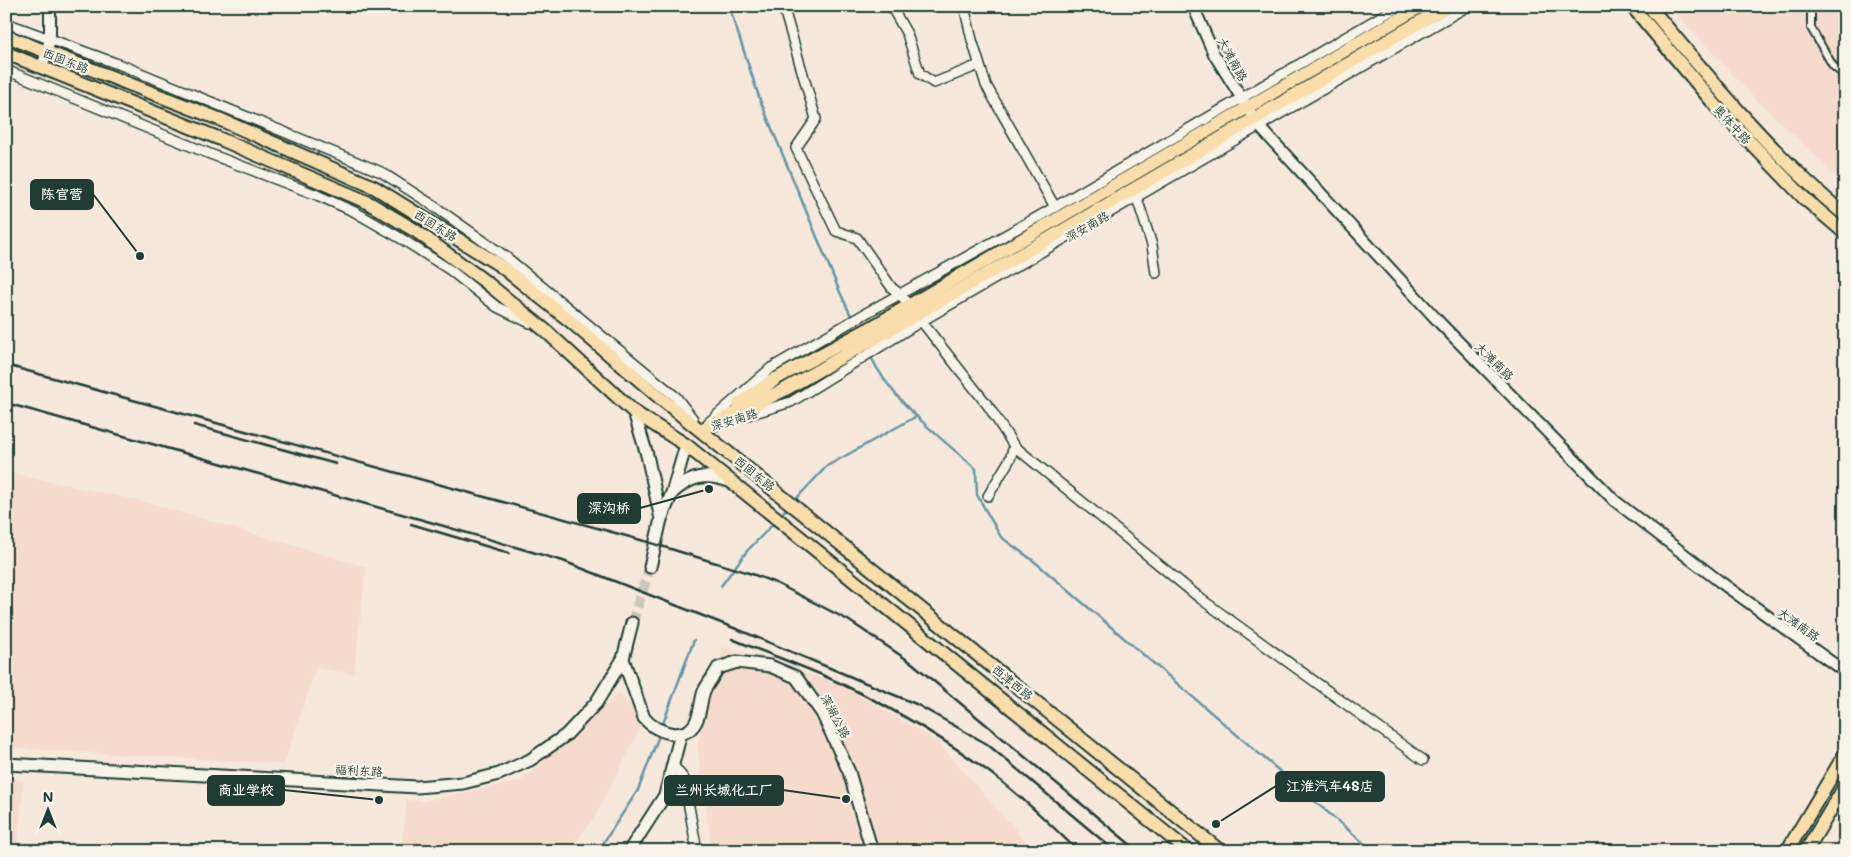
<svg xmlns="http://www.w3.org/2000/svg" width="1851" height="857" font-family="Mali,'LXGW WenKai TC',sans-serif">
<style>
.built{fill:#f6dbcd}
.lines{fill:none;stroke-linecap:round;stroke-linejoin:round}
.stream{stroke:#6296a5;stroke-width:2.5}
.secondary-tunnel{stroke:#ccc6ba;stroke-width:11;stroke-dasharray:11 5.5;stroke-linecap:butt}
.pedestrian-casing{stroke:#1f3d34;stroke-width:10}
.minor-casing{stroke:#1f3d34;stroke-width:12}
.tertiary-casing{stroke:#1f3d34;stroke-width:14}
.secondary-casing{stroke:#1f3d34;stroke-width:15}
.primary-casing{stroke:#1f3d34;stroke-width:16}
.pedestrian{stroke:#f7f3e8;stroke-width:6}
.minor{stroke:#f7f3e8;stroke-width:9}
.tertiary{stroke:#f7f3e8;stroke-width:10}
.secondary{stroke:#f7f3e8;stroke-width:11}
.primary{stroke:#f9deab;stroke-width:12}
.rail{stroke:#1f3d34;stroke-width:2.5}
.minor-bridge-casing{stroke:#1f3d34;stroke-width:12;stroke-linecap:butt}
.minor-bridge{stroke:#f7f3e8;stroke-width:9}
.labels{text-anchor:middle;dominant-baseline:central;stroke-width:4.5;stroke-linejoin:round;paint-order:stroke}
.street-label{font-size:12px;fill:#1f3d34;stroke:#f7f3e8}
.leader{fill:none;stroke:#1f3d34;stroke-width:2}
.callout-dot{fill:#1f3d34;stroke:#f7f3e8;stroke-width:2}
.callout{fill:#1f3d34;stroke:#1f3d34;stroke-width:2}
.callout-label{font-size:14px;text-anchor:middle;font-weight:bold;fill:#fff}
</style>
<rect width="100%" height="100%" fill="#f7e8dc"/>
<filter id="ink" filterUnits="userSpaceOnUse"><feTurbulence type="fractalNoise" baseFrequency=".02" numOctaves="2"/><feDisplacementMap in="SourceGraphic" scale="10" xChannelSelector="R" yChannelSelector="G"/><feConvolveMatrix kernelMatrix="1 2 1 2 8 2 1 2 1" color-interpolation-filters="sRGB"/></filter>
<g filter="url(#ink)">
<!-- built -->
<g class="built">
<path d="M1669,6H1845V184L1756,100Z"/>
<path d="M6,472L147,502L366,567L354,674L316,668L284,764L6,748Z"/>
<path d="M723,647L839,684L937,741L1034,851H712L697,746Z"/>
<path d="M619,693L644,721L595,817L568,851H401L407,800L424,801L520,781Z"/>
<path d="M6,779L24,780L17,851H6Z"/>
</g>
<g class="lines">
<!-- stream -->
<g class="stream">
<path d="M729,6L760,100L839,290L852,318"/>
<path d="M870,355C892,402 938,435 976,469L977,495L1001,537L1035,562L1373,851"/>
<path d="M794,501L827,466L917,416"/>
<path d="M780,516L788,507"/>
<path d="M721,586L747,551L775,522"/>
<path d="M662,726L694,640"/>
<path d="M598,851L638,790L660,733"/>
</g>
<!-- secondary-tunnel -->
<path class="secondary-tunnel" d="M632,623L650,567"/>
<defs>
<path id="pedestrian" d="M1811,6V28L1833,66L1845,76"/>
<g id="minor">
<path d="M783,6L816,119L796,148L836,231L857,238L892,288L900,294L989,407L1014,446L1201,599L1423,760"/>
<path d="M891,6L907,34L920,74L934,83L979,65"/>
<path d="M964,6L972,40L986,85L1055,207"/>
<path d="M6,23L126,67L381,172L428,202L506,257L676,397L693,419"/>
<path d="M6,70L210,154L317,195L355,212L402,239L450,270L497,307L530,323"/>
<path d="M1135,192L1152,245L1156,273"/>
<path d="M868,312L1043,214L1399,6"/>
<path d="M734,419L791,402L920,322L1259,126L1468,6"/>
<path d="M708,423L771,368"/>
<path d="M988,496L1010,459L1014,446"/>
<path d="M673,765L684,779L697,851"/>
</g>
<g id="tertiary">
<path d="M1193,6L1214,54L1259,126L1440,323L1615,501L1719,581L1845,672"/>
<path d="M42,68L50,39V6"/>
</g>
<g id="secondary">
<path d="M634,412L647,455L661,519"/>
<path d="M672,493C691,476 704,473 729,481"/>
<path d="M650,567L661,519L672,493L686,445"/>
<path d="M623,659L644,718C655,731 682,742 694,725C701,716 700,702 704,691C708,683 714,676 718,668L737,662L770,666L796,677L822,713L849,772L872,851"/>
<path d="M6,764L417,787L463,783L499,774L530,760L566,735L596,703L623,659L632,623"/>
<path d="M629,851L665,795L681,733"/>
</g>
<g id="primary">
<path d="M1632,6L1722,113L1805,199L1845,233"/>
<path d="M1649,6C1710,79 1771,154 1845,215"/>
<path d="M6,36L219,119L374,187L501,266L569,320L659,397L1220,851"/>
<path d="M6,53L218,138L367,202L416,231L487,283L546,331L634,412L686,445L1188,851"/>
<path d="M739,404L777,378L874,326L1421,6"/>
<path d="M701,430L784,390L1055,235L1447,6"/>
<path d="M1787,851L1845,754"/>
<path d="M1806,851L1845,786"/>
</g>
</defs>
<!-- pedestrian casing -->
<use href="#pedestrian" class="pedestrian-casing"/>
<!-- minor casing -->
<use href="#minor" class="minor-casing"/>
<!-- tertiary casing -->
<use href="#tertiary" class="tertiary-casing"/>
<!-- secondary casing -->
<use href="#secondary" class="secondary-casing"/>
<!-- primary casing -->
<use href="#primary" class="primary-casing"/>
<!-- pedestrian -->
<use href="#pedestrian" class="pedestrian"/>
<!-- minor -->
<use href="#minor" class="minor"/>
<!-- tertiary -->
<use href="#tertiary" class="tertiary"/>
<!-- secondary -->
<use href="#secondary" class="secondary"/>
<!-- primary -->
<use href="#primary" class="primary"/>
<!-- rail -->
<g class="rail">
<path d="M6,365L648,542L752,574L776,583L848,620L912,663L1138,851"/>
<path d="M6,403L430,522L563,561L744,632L916,704L987,744L1115,851"/>
<path d="M194,425L336,464"/>
<path d="M411,524L509,553"/>
<path d="M732,639C761,651 791,662 820,674C876,699 931,730 981,766C1016,791 1047,821 1078,851"/>
</g>
<defs>
<path id="minor-bridge" d="M771,368L868,312"/>
</defs>
<!-- minor-bridge casing -->
<use href="#minor-bridge" class="minor-bridge-casing"/>
<!-- minor-bridge -->
<use href="#minor-bridge" class="minor-bridge"/>
</g>
</g>
<g class="labels">
<!-- street labels -->
<g class="street-label">
<text transform="translate(1233 59) rotate(61)">大滩南路</text>
<text transform="translate(66 60) rotate(21)">西固东路</text>
<text transform="translate(1733 124) rotate(47)">奥体中路</text>
<text transform="translate(436 225) rotate(32)">西固东路</text>
<text transform="translate(1087 226) rotate(-30)">深安南路</text>
<text transform="translate(1495 361) rotate(45)">大滩南路</text>
<text transform="translate(734 419) rotate(-17)">深安南路</text>
<text transform="translate(755 473) rotate(39)">西固东路</text>
<text transform="translate(1799 624) rotate(36)">大滩南路</text>
<text transform="translate(1013 682) rotate(39)">西津西路</text>
<text transform="translate(836 716) rotate(62)">深湖公路</text>
<text transform="translate(359 770) rotate(3)">福利东路</text>
</g>
</g>
<!-- callouts -->
<path class="leader" d="M140 256L93 194M709 489L640 508M1216 824L1276 786M846 799L783 790M379 800L284 790"/>
<g class="callout-dot">
<circle cx="140" cy="256" r="5"/>
<circle cx="709" cy="489" r="5"/>
<circle cx="1216" cy="824" r="5"/>
<circle cx="846" cy="799" r="5"/>
<circle cx="379" cy="800" r="5"/>
</g>
<g class="callout">
<rect x="31" y="180" width="62" height="29" rx="5"/>
<rect x="578" y="494" width="62" height="29" rx="5"/>
<rect x="1276" y="772" width="108" height="29" rx="5"/>
<rect x="665" y="776" width="118" height="29" rx="5"/>
<rect x="208" y="776" width="76" height="29" rx="5"/>
</g>
<g class="callout-label">
<text x="62" y="199">陈官营</text>
<text x="609" y="513">深沟桥</text>
<text x="1330" y="791">江淮汽车4S店</text>
<text x="724" y="795">兰州长城化工厂</text>
<text x="246" y="795">商业学校</text>
</g>
<!-- margin -->
<rect width="1851" height="857" fill="none" stroke="#f7f3e8" stroke-width="25"/>
<rect x="12" y="12" width="1826" height="832" fill="none" stroke="#1f3d34" stroke-width="2" filter="url(#ink)"/>
<!-- north arrow -->
<g transform="translate(48 810)" stroke="#f7f3e8" stroke-width="4" paint-order="stroke">
<path d="M0-4L9 19L0 12L-9 19Z" fill="#1f3d34"/>
<text y="-8" font-size="14" font-weight="bold" text-anchor="middle" fill="#1f3d34">N</text>
</g>
</svg>
